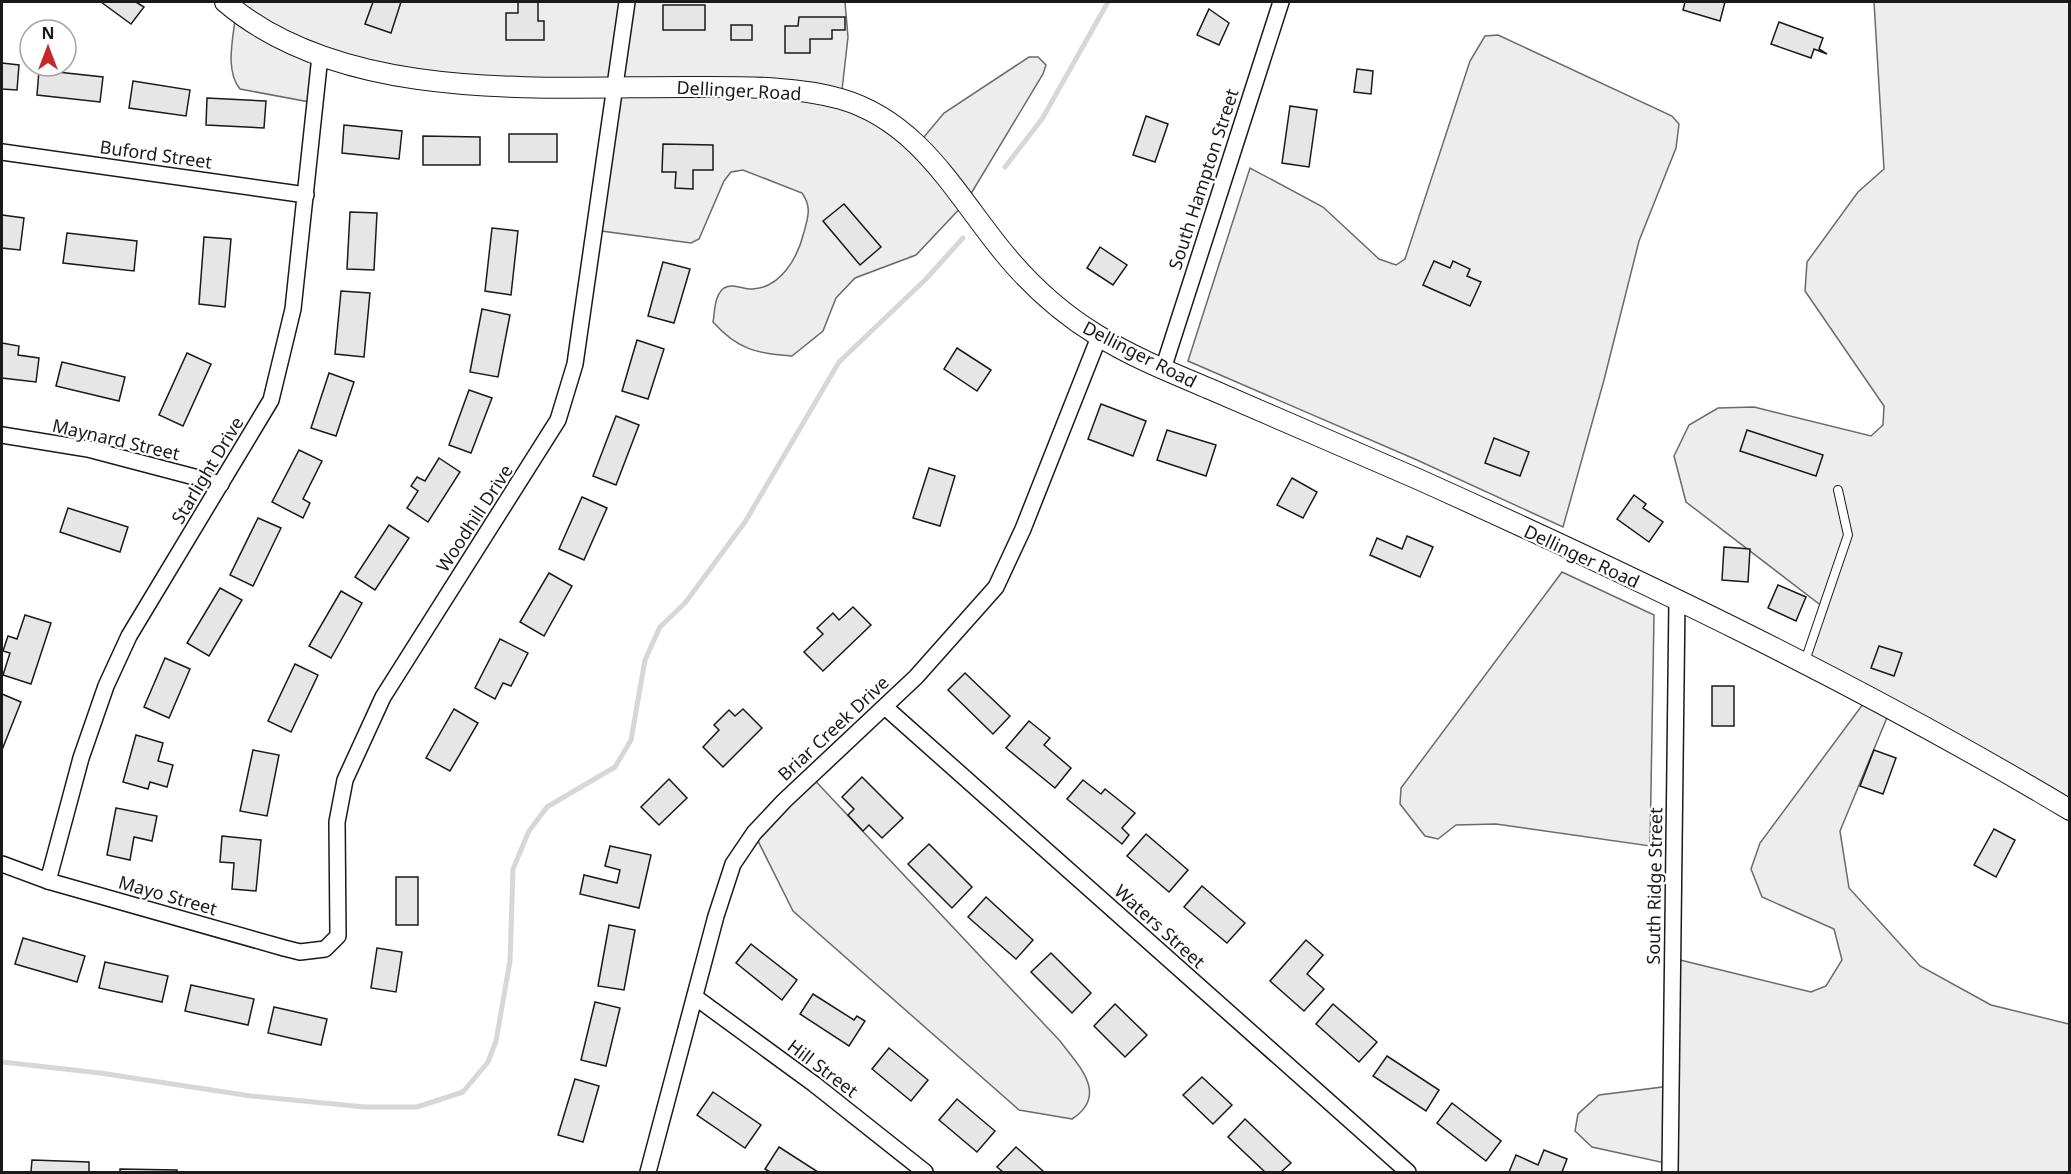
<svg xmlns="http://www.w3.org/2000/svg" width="2071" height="1174" font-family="'Noto Sans',sans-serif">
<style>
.green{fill:#ededed;stroke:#6a6a6a;stroke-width:1.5}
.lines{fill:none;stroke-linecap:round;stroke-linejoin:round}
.stream{stroke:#d7d7d7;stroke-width:5}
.building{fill:#e6e6e6;stroke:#1a1a1a;stroke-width:1.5}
.service-casing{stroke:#1a1a1a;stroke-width:10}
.minor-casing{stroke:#1a1a1a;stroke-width:18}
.tertiary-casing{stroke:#1a1a1a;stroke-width:22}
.service{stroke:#fff;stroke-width:8}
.minor{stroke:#fff;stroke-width:15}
.tertiary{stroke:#fff;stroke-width:20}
.labels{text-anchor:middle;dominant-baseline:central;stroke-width:4.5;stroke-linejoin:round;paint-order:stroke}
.street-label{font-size:18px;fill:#1a1a1a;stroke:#fff}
</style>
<rect width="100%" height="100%" fill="#fff"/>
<!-- green -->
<g class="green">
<path d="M225,2H845L848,37L841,99L918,144L944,113L1029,57H1038L1046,65L1043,74L966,202L916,255L855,278L836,298L823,331L792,356C757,354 737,349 713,322C715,311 714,296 724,288C733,283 742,289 752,289C781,288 798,257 804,232C808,217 812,207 802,193L743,170L731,172L724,181L699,239L691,243L594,230L615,86L479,85L320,56L315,103L240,89C224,70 234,35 236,11Z"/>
<path d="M1874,2H2069V808L1891,708L1840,831L1849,888L1920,966L1991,1005L2069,1024V1172H1670V1164L1592,1147L1575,1131L1578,1114L1599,1095L1670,1086L1672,958L1811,992L1826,986L1842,960L1834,929L1762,897L1751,869L1760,843L1869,696L1804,663L1823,607L1686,502L1674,456L1689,425L1718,408L1754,407L1871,436L1883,425L1884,406L1805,291L1807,262L1858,192L1884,169Z"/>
<path d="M1498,35L1672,116L1679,124L1676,148L1639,241L1604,380L1563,527L1417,460L1188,361L1250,168L1323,207L1379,259L1396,265L1405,259L1470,61L1485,36Z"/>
<path d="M1562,572L1654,615L1650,846L1496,824L1456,825L1438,839L1425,836L1400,804L1401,788Z"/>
<path d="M807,772L1060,1041C1079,1066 1109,1095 1072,1119L1019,1110L793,911L754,833Z"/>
</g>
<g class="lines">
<!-- stream -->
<g class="stream">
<path d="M1005,167L1042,119L1108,2"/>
<path d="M2,1062L100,1073L251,1096L365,1107H417L463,1092L488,1062L496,1041L510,961L513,869L529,831L547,807L615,767L631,740L645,660L660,627L685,603L745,522L839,362L926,279L963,238"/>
</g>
</g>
<!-- building -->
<g class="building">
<path d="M101,2H136L144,7L131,24Z"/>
<path d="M373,2H401L391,33L365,24Z"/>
<path d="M518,2H538V21H544V40H506V13H518Z"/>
<path d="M1685,2H1725L1720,21L1683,10Z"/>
<rect x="663" y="5" width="42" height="25"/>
<path d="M1209,9L1229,23L1219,45L1197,35Z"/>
<path d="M799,17H845V30H832V39H810V53H785V26H798Z"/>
<path d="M1779,22L1823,38L1819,49L1827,54L1814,49L1811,58L1771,44Z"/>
<rect x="731" y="25" width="21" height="15"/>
<path d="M2,63L19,65L17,90L2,89Z"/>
<path d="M1357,69L1373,71L1371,94L1354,92Z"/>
<path d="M39,70L103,77L100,102L37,95Z"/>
<path d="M133,81L190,90L186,116L129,108Z"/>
<path d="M207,98L266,101L264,128L206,125Z"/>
<path d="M1290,106L1317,110L1309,167L1282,163Z"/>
<path d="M1146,116L1168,124L1155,162L1133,155Z"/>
<path d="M344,125L402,131L399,159L342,153Z"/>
<rect x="509" y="134" width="48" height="28"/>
<path d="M423,136L480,137V165H423Z"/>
<path d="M663,144L713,145V170H693V189L675,188L676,172H662Z"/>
<path d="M844,204L881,247L860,265L823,221Z"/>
<path d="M350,212L377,213L374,270L347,269Z"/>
<path d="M2,215L24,218L20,250L2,248Z"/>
<path d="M492,228L518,231L511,295L485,291Z"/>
<path d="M67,233L137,241L134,271L63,263Z"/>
<path d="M204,237L231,239L225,307L199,304Z"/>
<path d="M1100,247L1127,265L1113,285L1087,268Z"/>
<path d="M1434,261L1450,268L1453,261L1470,269L1467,276L1481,282L1470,306L1423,285Z"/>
<path d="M663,262L690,269L674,323L648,316Z"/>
<path d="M341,291L370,293L364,357L335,354Z"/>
<path d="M482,309L510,315L498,377L470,372Z"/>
<path d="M637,340L664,349L648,399L622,391Z"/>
<path d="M2,343L19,346L18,355L39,358L36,382L2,378Z"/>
<path d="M957,348L991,370L977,391L944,369Z"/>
<path d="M187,353L211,364L183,426L159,415Z"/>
<path d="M62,362L125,377L119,401L56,386Z"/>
<path d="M329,373L354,382L336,436L311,428Z"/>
<path d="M469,390L492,398L471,453L449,445Z"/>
<path d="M1101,404L1146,421L1133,456L1088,439Z"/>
<path d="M616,416L639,425L616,485L593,476Z"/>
<path d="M1167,430L1216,445L1206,476L1157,460Z"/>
<path d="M1747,430L1823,455L1816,476L1740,451Z"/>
<path d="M1494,438L1529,452L1520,476L1485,463Z"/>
<path d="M299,450L322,461L303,499L310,503L303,518L272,502Z"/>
<path d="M439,458L460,472L428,522L407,508L418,491L411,486L417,477L425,481Z"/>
<path d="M929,468L955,476L940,526L913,518Z"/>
<path d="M1292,478L1317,492L1303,518L1277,505Z"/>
<path d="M1634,495L1646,504L1643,508L1663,522L1649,542L1617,519Z"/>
<path d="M582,497L607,508L584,560L559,549Z"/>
<path d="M68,508L128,527L120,552L60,532Z"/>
<path d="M258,518L281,528L253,586L230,575Z"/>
<path d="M389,525L409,538L375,590L355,577Z"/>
<path d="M1407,536L1433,547L1420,577L1370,555L1377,538L1402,549Z"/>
<path d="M1724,547L1750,549L1748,582L1722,580Z"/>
<path d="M549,573L572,586L544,636L520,622Z"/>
<path d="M1778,585L1806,597L1796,621L1768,608Z"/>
<path d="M220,588L242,600L209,656L187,643Z"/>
<path d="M341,591L362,603L331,658L309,646Z"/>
<path d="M853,607L871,625L823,671L804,652L823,634L817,628L833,613L839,620Z"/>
<path d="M25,615L51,623L31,684L3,675L10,653L3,651L8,636L17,639Z"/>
<path d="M500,639L528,653L511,686L503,683L495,699L475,688Z"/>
<path d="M1879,646L1902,653L1894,676L1871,668Z"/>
<path d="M165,658L190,669L169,718L144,707Z"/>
<path d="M295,664L318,675L291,732L268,721Z"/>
<path d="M965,673L1010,716L993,734L948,690Z"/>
<rect x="1712" y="686" width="22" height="40"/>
<path d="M2,694L21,702L2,750Z"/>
<path d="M454,709L478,723L450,771L426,758Z"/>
<path d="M743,709L762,728L723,767L703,747L719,730L714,725L729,710L735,716Z"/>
<path d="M1029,721L1050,738L1044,745L1071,768L1055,788L1006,748Z"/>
<path d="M136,735L163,743L158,761L173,765L167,787L150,782L148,789L123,782Z"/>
<path d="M253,750L279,755L267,816L240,811Z"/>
<path d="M1874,750L1896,758L1883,794L1860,786Z"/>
<path d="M862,777L903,818L882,838L869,825L863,831L848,815L854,809L842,797Z"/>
<path d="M669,779L687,798L659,825L641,807Z"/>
<path d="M1083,780L1101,794L1105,789L1135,813L1122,828L1129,835L1122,844L1067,799Z"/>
<path d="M116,808L157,816L152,841L134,837L130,860L107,855Z"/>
<path d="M1994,829L2015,840L1996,877L1974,865Z"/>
<path d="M1146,834L1188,870L1169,892L1127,856Z"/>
<path d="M222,836L261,840L256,891L232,889L234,863L220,862Z"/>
<path d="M929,844L972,887L952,908L908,864Z"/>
<path d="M610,846L651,855L639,908L580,894L584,875L617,883L620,870L605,866Z"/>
<rect x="396" y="877" width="22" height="48"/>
<path d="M1202,886L1245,923L1227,943L1184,907Z"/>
<path d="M986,897L1033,940L1016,959L968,917Z"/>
<path d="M609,925L635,930L624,990L598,986Z"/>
<path d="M23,938L85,956L77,982L15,964Z"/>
<path d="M1306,940L1323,955L1307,974L1324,989L1304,1011L1270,981Z"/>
<path d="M751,944L797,980L782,1000L736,963Z"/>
<path d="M377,948L402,952L396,992L371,988Z"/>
<path d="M1051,953L1091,993L1072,1013L1031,972Z"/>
<path d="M105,962L168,976L162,1002L99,988Z"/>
<path d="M191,985L254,999L248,1025L185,1011Z"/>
<path d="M813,994L854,1020L857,1016L865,1021L849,1046L800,1014Z"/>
<path d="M595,1002L620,1008L606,1066L581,1060Z"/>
<path d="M1115,1004L1147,1035L1125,1057L1094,1026Z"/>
<path d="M1333,1004L1377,1042L1359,1062L1316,1024Z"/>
<path d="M274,1007L327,1019L321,1045L268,1033Z"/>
<path d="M889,1048L928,1080L911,1101L872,1069Z"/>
<path d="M1387,1056L1439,1090L1426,1111L1373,1076Z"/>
<path d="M1202,1077L1232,1105L1213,1124L1183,1095Z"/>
<path d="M575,1079L599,1086L583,1142L558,1135Z"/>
<path d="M713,1092L761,1125L745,1148L697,1115Z"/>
<path d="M957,1099L995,1131L977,1152L939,1120Z"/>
<path d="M1452,1103L1501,1141L1486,1161L1437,1123Z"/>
<path d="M1245,1119L1291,1163L1281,1172H1265L1228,1137Z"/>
<path d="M779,1147L818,1172H770L765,1169Z"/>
<path d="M1016,1147L1044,1172H1003L997,1167Z"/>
<path d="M1544,1150L1567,1159L1562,1172H1509L1516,1155L1538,1165Z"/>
<path d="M32,1160L89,1162V1172H31Z"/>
<path d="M120,1169L177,1170V1172H120Z"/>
</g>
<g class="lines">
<defs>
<path id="service" d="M1805,661L1848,535L1838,490"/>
<g id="minor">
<path d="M2,152L306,195"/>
<path d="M1163,369L1281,2"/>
<path d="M2,435L88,449L221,484"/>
<path d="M885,707L1408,1172"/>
<path d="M2,864L48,881L284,948L300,952L325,949L338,936L337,822L345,780L383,697L558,420L575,364L627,2"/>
<path d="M48,881L81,758L106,686L129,636L271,400L293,309L320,56"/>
<path d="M695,997L814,1084L925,1172"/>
<path d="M648,1172L716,916L733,864L754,833L784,801L916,677L996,587L1023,529L1099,337"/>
<path d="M1670,1172L1677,600"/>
</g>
<path id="tertiary" d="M225,2C346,105 547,86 696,87C743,87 796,86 841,99C920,122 956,195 1004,253C1031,286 1061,313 1097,335C1132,357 1172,373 1210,389C1280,420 1350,449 1420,480C1642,580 1861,685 2070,810"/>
</defs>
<!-- service casing -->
<use href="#service" class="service-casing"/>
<!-- minor casing -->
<use href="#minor" class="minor-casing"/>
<!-- tertiary casing -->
<use href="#tertiary" class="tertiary-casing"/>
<!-- service -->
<use href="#service" class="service"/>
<!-- minor -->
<use href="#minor" class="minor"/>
<!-- tertiary -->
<use href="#tertiary" class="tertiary"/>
</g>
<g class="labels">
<!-- street labels -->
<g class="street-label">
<text transform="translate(739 90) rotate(3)">Dellinger Road</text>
<text transform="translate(156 154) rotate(8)">Buford Street</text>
<text transform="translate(1203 179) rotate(-72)">South Hampton Street</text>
<text transform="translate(1140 354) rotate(27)">Dellinger Road</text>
<text transform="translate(116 439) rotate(13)">Maynard Street</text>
<text transform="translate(207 470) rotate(-59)">Starlight Drive</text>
<text transform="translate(474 518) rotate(-57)">Woodhill Drive</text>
<text transform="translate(1582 556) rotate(25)">Dellinger Road</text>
<text transform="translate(833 728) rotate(-43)">Briar Creek Drive</text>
<text transform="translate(1654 886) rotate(-89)">South Ridge Street</text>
<text transform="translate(168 895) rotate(16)">Mayo Street</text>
<text transform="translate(1160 926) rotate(42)">Waters Street</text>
<text transform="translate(823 1068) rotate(37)">Hill Street</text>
</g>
</g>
<!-- border -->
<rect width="2071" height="1174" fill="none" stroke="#1a1a1a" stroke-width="6"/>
<!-- north arrow -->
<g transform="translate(48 48)"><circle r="28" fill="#ffffff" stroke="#a3a3a3" stroke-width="1.5"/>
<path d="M0-4.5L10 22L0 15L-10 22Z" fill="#c62828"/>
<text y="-9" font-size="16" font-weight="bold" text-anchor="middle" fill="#1a1a1a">N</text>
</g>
</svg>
